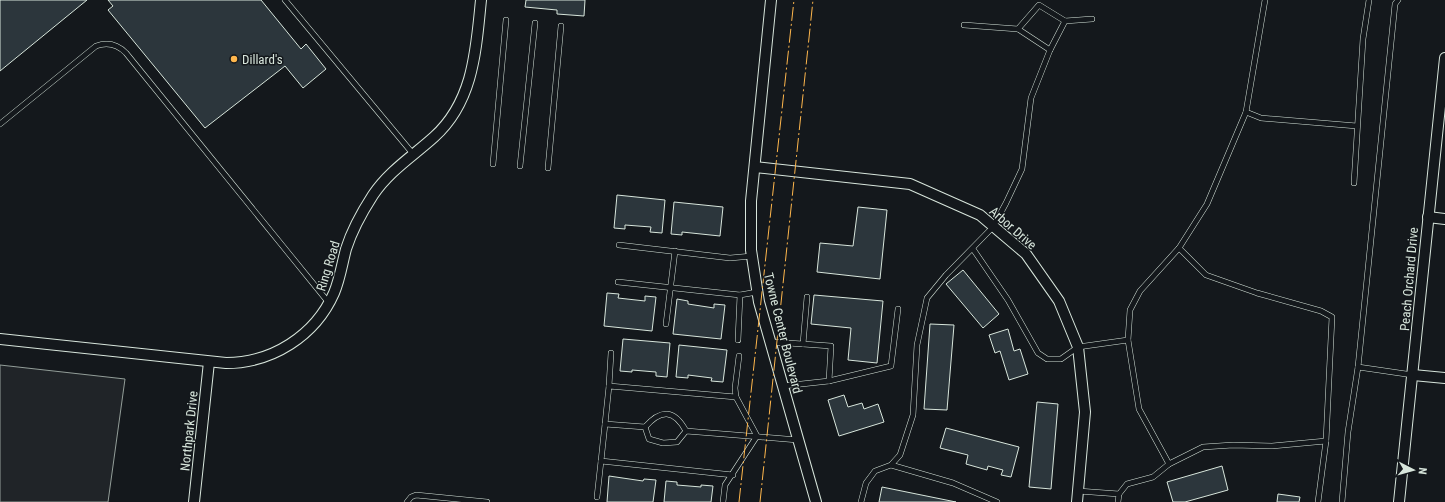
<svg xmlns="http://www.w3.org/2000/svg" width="1445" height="502" font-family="'Roboto Condensed',sans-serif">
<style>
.green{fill:#202428;stroke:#939e99}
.building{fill:#2c363c;stroke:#d8e6dc}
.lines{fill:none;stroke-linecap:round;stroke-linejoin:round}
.service-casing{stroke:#d8e6dc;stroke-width:6}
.minor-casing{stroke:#d8e6dc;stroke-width:12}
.service{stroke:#14181c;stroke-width:5}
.minor{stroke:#14181c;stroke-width:10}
.power{stroke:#ffb74d;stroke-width:1;stroke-dasharray:14 3 2 3;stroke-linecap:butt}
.poi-dot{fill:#ffb74d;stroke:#14181c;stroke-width:1.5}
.labels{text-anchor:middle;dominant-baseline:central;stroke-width:3;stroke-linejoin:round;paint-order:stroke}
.poi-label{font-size:13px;fill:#d8e6dc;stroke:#14181c;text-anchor:start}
.street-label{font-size:13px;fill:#d8e6dc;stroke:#14181c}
</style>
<rect width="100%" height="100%" fill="#14181c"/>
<!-- green -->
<path class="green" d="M0,365L125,379L108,502H0Z"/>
<!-- building -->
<g class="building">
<path d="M0,0H87L0,71Z"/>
<path d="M108,0H261L301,49L306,44L326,69L303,88L285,66L205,128L108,10L113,6Z"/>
<path d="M526,0H585L584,16L557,14V10L525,7Z"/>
<path d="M617,195L665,200L662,233L650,232L651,227L625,225V229L614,228Z"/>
<path d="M674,202L723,207L720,236L682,232V235L671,234Z"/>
<path d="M858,207L887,210L880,279L817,272L820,243L853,246Z"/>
<path d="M963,270L999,314L983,328L946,284Z"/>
<path d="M607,293L619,294L618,298L645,301V296L656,297L652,331L604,326Z"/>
<path d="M814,295L883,301L877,363L848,360L851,328L811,324Z"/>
<path d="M677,299L688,301V304L714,308V304L725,305L721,339L673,334Z"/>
<path d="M930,324L954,325L947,410L924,409Z"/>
<path d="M1008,329L1014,351L1020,349L1028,374L1009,380L1000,351L995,353L989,335Z"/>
<path d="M623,339L670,343L667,377L656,376V372L632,370V372L620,371Z"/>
<path d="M679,345L727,350L723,382L711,381L712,378L688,375V378L676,377Z"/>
<path d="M844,395L848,407L862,403L864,409L878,404L884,422L839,436L828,400Z"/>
<path d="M1037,402L1058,404L1051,489L1029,487Z"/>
<path d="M946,428L1019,447L1011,477L1001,475L1003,470L988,466L987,470L966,464L968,455L940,448Z"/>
<path d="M1222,466L1228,490L1185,502H1173L1167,482Z"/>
<path d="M609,476L643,481L644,479L656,480L653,502H607Z"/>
<path d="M666,481L677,482V485L701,487V485L713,486L711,502H664Z"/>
<path d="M882,487L956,502H879Z"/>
<path d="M1278,494L1300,497L1299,502H1277Z"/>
</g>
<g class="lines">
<defs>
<g id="service">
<path d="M285,0L414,155"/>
<path d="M1398,0L1395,4L1358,367L1413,375"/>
<path d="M964,25L1018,29"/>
<path d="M1050,50L1018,29L1039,5L1065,21"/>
<path d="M1246,112L1261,118L1357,126"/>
<path d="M0,124L96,46C107,42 117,44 126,53L329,303"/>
<path d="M493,164L506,20"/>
<path d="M520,166L535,23"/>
<path d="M548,168L561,26"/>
<path d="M1354,183L1363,39L1369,0"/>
<path d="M619,245L730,258L752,256"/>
<path d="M1179,248L1206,275L1257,293L1321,311L1332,317L1326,441L1318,502"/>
<path d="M973,249L1008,300L1038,353L1047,359H1061L1078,347L1128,340"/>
<path d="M618,282L740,295L757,292"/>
<path d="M666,324L675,251"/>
<path d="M738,340L740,295"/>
<path d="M771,342L803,344L807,297"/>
<path d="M803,344L831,346L829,381"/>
<path d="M739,356L735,388L736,397L609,386L605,424L645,427L649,439L663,443L677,442L686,431L798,440"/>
<path d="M609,386L611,353"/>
<path d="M783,386L829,381L891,366L898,309"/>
<path d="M605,424L601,461L733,475"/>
<path d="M645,427C661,409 674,409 686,431"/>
<path d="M1169,464L1139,409L1128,340L1130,310L1140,291L1179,248L1207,204L1246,112L1265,0"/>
<path d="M891,465L953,483L997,502"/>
<path d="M1078,491L1119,494"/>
<path d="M597,497L601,461"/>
<path d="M407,502L411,497L416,495L487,502"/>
<path d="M723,502L725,485L757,436L736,397"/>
<path d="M861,502L866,483L875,471L891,465L900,455L913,415L917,345L927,298L946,275L993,227L1006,203L1022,169L1031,98L1050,50L1065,21L1092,19"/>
<path d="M1118,502L1119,494L1127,484L1153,477L1169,464L1203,447L1233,445L1272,446L1326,441"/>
<path d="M1342,502L1348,432L1358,367"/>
</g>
<g id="minor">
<path d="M771,0L751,201V250L759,302L816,502"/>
<path d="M755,167L910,184L980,215L1026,254L1059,301L1078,347L1085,412L1077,502"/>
<path d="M1428,217L1445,219"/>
<path d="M0,339L226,363C272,363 315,336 334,293C340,279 342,264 346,249C352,230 362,212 373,195C389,171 413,156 434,137C474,101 476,49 481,0"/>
<path d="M1413,375L1445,378"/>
<path d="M194,502L209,362"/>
<path d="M1399,502L1445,58"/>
</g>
</defs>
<!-- service casing -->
<use href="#service" class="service-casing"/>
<!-- minor casing -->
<use href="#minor" class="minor-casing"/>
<!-- service -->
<use href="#service" class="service"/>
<!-- minor -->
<use href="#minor" class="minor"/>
<!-- power -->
<g class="power">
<path d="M739,502L794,0"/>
<path d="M760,502L813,0"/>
</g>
</g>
<!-- markers -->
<circle class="poi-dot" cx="234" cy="59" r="4"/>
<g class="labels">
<!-- poi labels -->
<g class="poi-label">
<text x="242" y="59">Dillard's</text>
</g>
<!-- street labels -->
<g class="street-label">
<text transform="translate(1013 228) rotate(41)">Arbor Drive</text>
<text transform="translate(328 266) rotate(-73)">Ring Road</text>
<text transform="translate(1409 279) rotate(-85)">Peach Orchard Drive</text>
<text transform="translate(783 333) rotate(76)">Towne Center Boulevard</text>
<text transform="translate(189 431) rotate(-84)">Northpark Drive</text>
</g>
</g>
<!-- north arrow -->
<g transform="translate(1413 470) rotate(96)" stroke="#14181c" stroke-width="3" paint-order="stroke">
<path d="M0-3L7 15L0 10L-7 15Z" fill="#d8e6dc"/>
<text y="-6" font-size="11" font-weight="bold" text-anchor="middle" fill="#d8e6dc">N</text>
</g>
</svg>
